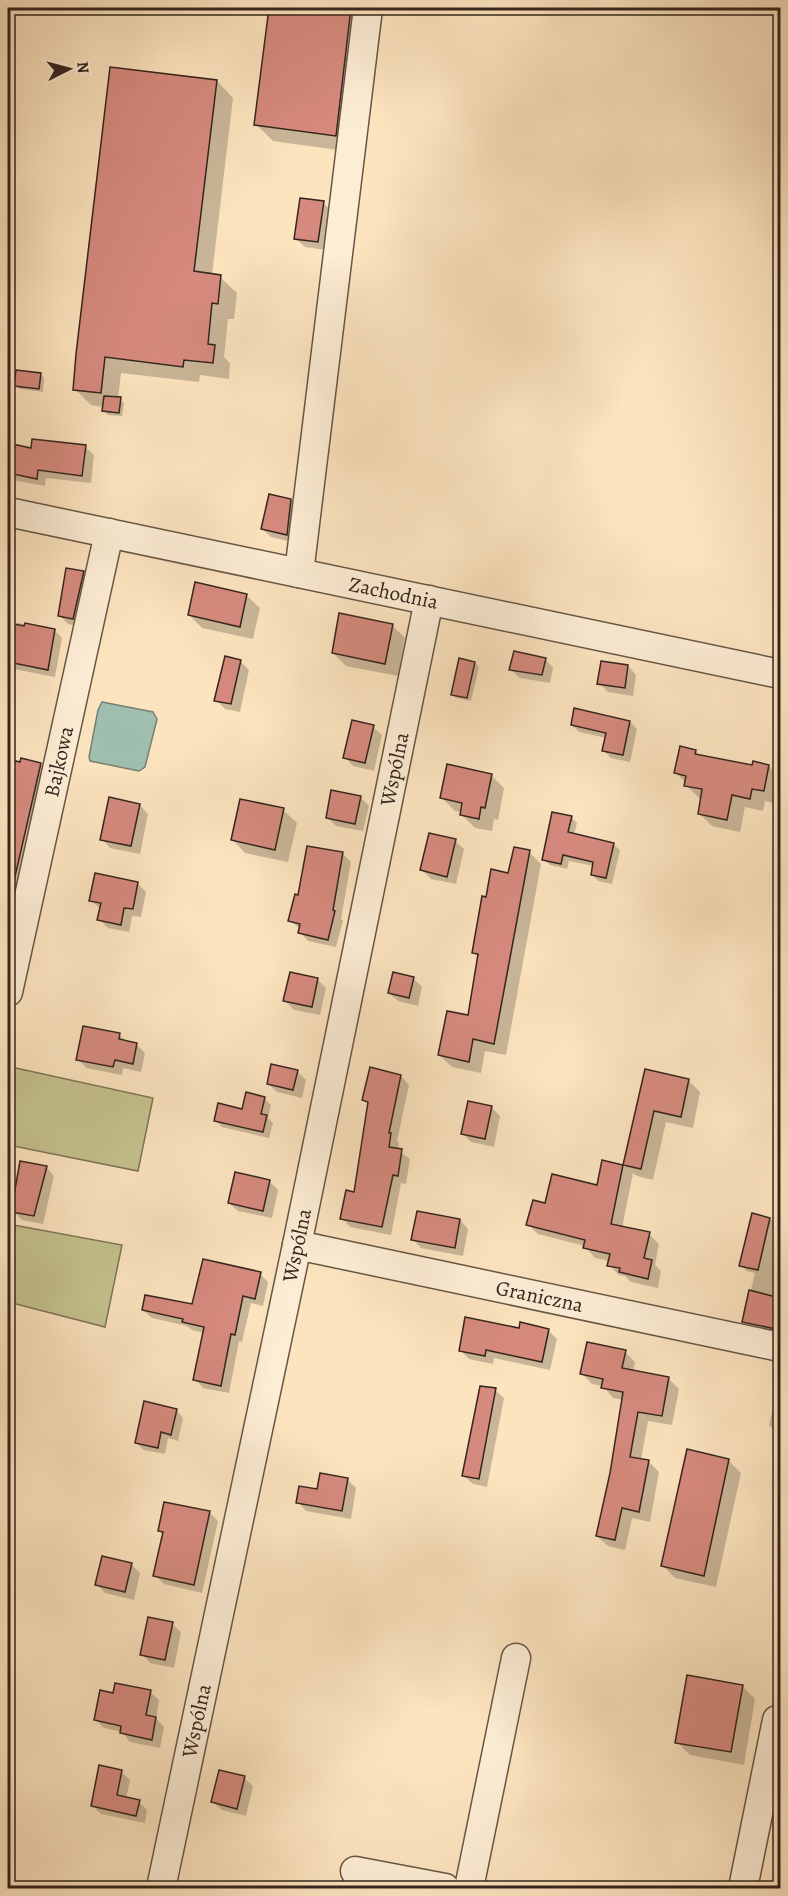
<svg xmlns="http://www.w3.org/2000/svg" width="788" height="1896" font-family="Alegreya,serif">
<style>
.green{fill:#c4c28e;stroke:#7c7456;stroke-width:1.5}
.water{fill:#a0bfaf;stroke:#758175;stroke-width:1.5}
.shadow{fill:#0003}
.building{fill:#d68a7e;stroke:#35251e;stroke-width:1.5}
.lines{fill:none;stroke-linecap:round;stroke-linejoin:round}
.minor-casing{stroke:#675546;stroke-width:31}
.minor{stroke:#fdedd5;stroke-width:28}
.labels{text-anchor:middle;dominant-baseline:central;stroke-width:5;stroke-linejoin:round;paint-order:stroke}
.street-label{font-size:21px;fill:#35251e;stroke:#fdedd5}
</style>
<rect width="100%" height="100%" fill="#fce4bf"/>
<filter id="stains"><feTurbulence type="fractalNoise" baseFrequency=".00333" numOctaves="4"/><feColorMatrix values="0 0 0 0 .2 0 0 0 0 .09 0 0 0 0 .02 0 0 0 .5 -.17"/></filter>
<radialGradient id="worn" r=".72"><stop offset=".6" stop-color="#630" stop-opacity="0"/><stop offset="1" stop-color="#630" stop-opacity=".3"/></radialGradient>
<!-- green -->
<g class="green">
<path d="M11,1067L153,1098L138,1171L8,1145V1071Z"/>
<path d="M8,1224L122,1245L105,1327L8,1302Z"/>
</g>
<!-- water -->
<path class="water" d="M102,702L153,712L157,719L145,767L139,771L90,761L89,757L98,710Z"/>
<!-- shadow -->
<g class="shadow">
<path d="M271,8H375L352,152L273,141L256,124Z"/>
<path d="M217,81L233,98L212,275L220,277L237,293L234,319H228L224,357L230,363L229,379L200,375L199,382L121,373L118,399L124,403L122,416L108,415L104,411V407L91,405L75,389Z"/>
<path d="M323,203L332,211L326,250L305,247L296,239Z"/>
<path d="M40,374L44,378L43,392L20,389L16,385Z"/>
<path d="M8,445L32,449L85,447L94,455L91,483L46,478L45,486L12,480L8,475Z"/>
<path d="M291,500L299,509L295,543L271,537L262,529Z"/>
<path d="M83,572L92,581L82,627L68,624L60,616Z"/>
<path d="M246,595L260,608L253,639L202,628L189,615Z"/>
<path d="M8,621L54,630L62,638L55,677L8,668Z"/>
<path d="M392,625L405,638L398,676L346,666L333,653Z"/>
<path d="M226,658L241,662L249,670L240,712L225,709L216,700Z"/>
<path d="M545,659L553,668L550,683L520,678L511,670Z"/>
<path d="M475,663L479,667L471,701L456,698L452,694Z"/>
<path d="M628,666L636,675L633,696L608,692L599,683Z"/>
<path d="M630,722L637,729L630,762L611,758L604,751L607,738L579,732L572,725Z"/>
<path d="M373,727L382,735L374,771L353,766L345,757Z"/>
<path d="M695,751L701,756L754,767L769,766L780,778L777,804L765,801L763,811L745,807L740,832L712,826L699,813L702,799L699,798L686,785V783L676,773Z"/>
<path d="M8,761L40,764L52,776L8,984Z"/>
<path d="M491,775L504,788L498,820L494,819L492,831L475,828L462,815V812L455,811L442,798Z"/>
<path d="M360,797L369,806L363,831L336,826L327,817Z"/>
<path d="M140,805L148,814L140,854L110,848L102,839Z"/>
<path d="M283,810L297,823L288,862L245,853L232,839Z"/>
<path d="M571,817L577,823L574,835L613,844L620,850L612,884L598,881L592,874L594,866L569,861L567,869L550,865L543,859Z"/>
<path d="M455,841L464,849L456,884L431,879L422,870Z"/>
<path d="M529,852L541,864L506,1055L485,1051L481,1073L452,1067L439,1055L469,1017L479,958L473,952L487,899Z"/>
<path d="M343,854L351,862L341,919L343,921L336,947L308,941L300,932V929L290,920L300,897Z"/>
<path d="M137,883L146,892L141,917L132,916L129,932L108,928L99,919L101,909L91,901Z"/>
<path d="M413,978L422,987L418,1006L398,1001L389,993Z"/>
<path d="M317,979L326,988L320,1015L294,1010L285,1001Z"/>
<path d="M119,1035L127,1042L136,1044L145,1053L141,1072L123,1068L122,1075L86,1068L78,1059Z"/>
<path d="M297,1071L306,1080L302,1098L277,1092L268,1084Z"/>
<path d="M646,1071L688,1080L700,1092L693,1128L666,1122L653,1180L637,1176L633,1173L622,1228L649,1234L659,1244L655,1265L661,1271L658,1288L631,1282L625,1276L619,1275L609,1265L610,1261L595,1258L585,1246L538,1234L528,1224L546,1205L598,1187L603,1162L625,1167Z"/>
<path d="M401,1076L409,1085L397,1141L399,1143L398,1150L410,1159L406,1184L401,1183L391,1235L350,1227L342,1218L356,1194L369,1105L364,1100Z"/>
<path d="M264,1098L271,1105L268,1118L273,1123L269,1138L222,1127L215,1120L243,1111Z"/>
<path d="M491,1107L500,1116L494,1147L471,1142L463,1134Z"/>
<path d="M46,1167L54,1176L43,1224L22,1220L13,1211Z"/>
<path d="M269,1181L278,1190L272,1218L238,1211L229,1203Z"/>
<path d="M753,1215L780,1222V1334L749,1327L743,1322L755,1273L747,1271L741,1265Z"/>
<path d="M460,1220L468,1229L463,1256L421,1248L413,1239Z"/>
<path d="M260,1274L268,1282L263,1306L251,1303L242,1342L239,1341L229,1393L203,1388L195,1379L205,1333L192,1330L187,1326L152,1318L143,1310L193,1306Z"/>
<path d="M520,1329L548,1330L557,1339L550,1370L494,1358L493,1364L469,1359L460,1350Z"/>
<path d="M625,1352L635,1362L633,1372L669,1379L679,1389L672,1425L648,1421L641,1460L649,1462L659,1472L650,1522L632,1518L625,1550L608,1546L597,1536L611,1474L623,1400L613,1398L603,1386L592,1384L582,1374Z"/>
<path d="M778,1387H780V1435L769,1425Z"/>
<path d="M495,1390L504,1398L487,1487L473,1484L464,1476Z"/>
<path d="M176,1410L183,1418L178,1441L168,1438L165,1454L144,1450L136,1443Z"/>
<path d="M728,1460L741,1473L716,1587L675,1578L663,1566Z"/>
<path d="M780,1478V1518L773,1510Z"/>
<path d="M348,1480L356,1488L351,1519L306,1511L298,1502Z"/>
<path d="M209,1512L218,1521L202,1593L164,1584L155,1575L164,1535L160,1531Z"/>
<path d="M131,1564L140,1573L134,1600L105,1593L97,1584Z"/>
<path d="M172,1624L181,1632L174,1668L150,1663L142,1654Z"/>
<path d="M742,1686L755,1699L744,1765L690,1755L677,1742Z"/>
<path d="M150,1692L159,1700L156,1718L164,1727L160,1748L130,1742L122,1732L104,1728L96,1720L114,1695Z"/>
<path d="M122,1772L130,1780L126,1799L139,1802L147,1810L145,1823L101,1814L92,1805Z"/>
<path d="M244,1778L253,1786L246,1816L222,1810L213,1802Z"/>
</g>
<!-- building -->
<g class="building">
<path d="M269,8H351L336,136L254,125Z"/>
<path d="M110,67L217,80L194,271L221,275L218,304L212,303L208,344L215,345L213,363L184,360L183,367L105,357L101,393L73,390L76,354Z"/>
<path d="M300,198L324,201L318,242L294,239Z"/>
<path d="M16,370L41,373L39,389L14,386Z"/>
<path d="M104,396L121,397L119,413L102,411Z"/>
<path d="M32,439L86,445L82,476L38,470L37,479L8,473V443L31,448Z"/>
<path d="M269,494L291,499L287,535L261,529Z"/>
<path d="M66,568L84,571L73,619L58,616Z"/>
<path d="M195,582L247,594L240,627L188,615Z"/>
<path d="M339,613L393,624L385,664L332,653Z"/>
<path d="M8,623L24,626L25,623L55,629L48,670L8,662Z"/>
<path d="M514,651L546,658L542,675L509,670Z"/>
<path d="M225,656L241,660L231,704L214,701Z"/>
<path d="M459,658L475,662L467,698L451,695Z"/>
<path d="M601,661L628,665L625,688L597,684Z"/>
<path d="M574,708L630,721L623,755L602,751L606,733L571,725Z"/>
<path d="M352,720L374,725L365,763L343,758Z"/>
<path d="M680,746L696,750L695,754L752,765L753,761L769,765L764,791L752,789L750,799L732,795L727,820L698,814L702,789L684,786L686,776L674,773Z"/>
<path d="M21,758L41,763L14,881L8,880V759L20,762Z"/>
<path d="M447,764L492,774L485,808L481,807L479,819L460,815L462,803L440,798Z"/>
<path d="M331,790L361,796L355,824L326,818Z"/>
<path d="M109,797L140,804L131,846L100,840Z"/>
<path d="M240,799L284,808L275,850L231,840Z"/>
<path d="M552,812L572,816L568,832L614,843L606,878L591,875L593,862L563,855L561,864L542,860Z"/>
<path d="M429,833L456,839L447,877L420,870Z"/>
<path d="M307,846L343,852L333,910L335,911L328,940L298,933L300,924L288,921L295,894L298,895Z"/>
<path d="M514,847L530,850L494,1044L473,1039L469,1062L438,1055L447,1011L468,1015L478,954L472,953L482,896L486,897L491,869L508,873Z"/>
<path d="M95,873L138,882L133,909L124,908L121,925L97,920L101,903L89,901Z"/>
<path d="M290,972L318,978L312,1007L283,1001Z"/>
<path d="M393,972L414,977L409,998L388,993Z"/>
<path d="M83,1026L120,1033L119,1039L137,1043L133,1064L115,1060L113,1067L76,1060Z"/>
<path d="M271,1064L298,1070L293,1090L267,1084Z"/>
<path d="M370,1067L401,1075L389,1133H391L389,1147L402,1149L398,1176L393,1175L382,1227L340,1219L346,1190L354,1192L368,1102L362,1100Z"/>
<path d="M645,1069L689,1079L681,1117L654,1111L641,1169L623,1165Z"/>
<path d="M246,1092L265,1097L261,1114L267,1115L263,1132L214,1121L218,1103L242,1109Z"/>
<path d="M468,1101L492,1106L485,1139L461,1134Z"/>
<path d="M602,1160L623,1165L611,1224L650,1232L644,1258L652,1260L648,1279L619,1272L620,1268L607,1266L610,1254L583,1248L585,1240L526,1225L533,1200L545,1203L552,1174L597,1185Z"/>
<path d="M20,1161L47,1166L34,1216L11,1212Z"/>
<path d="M235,1172L270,1180L263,1211L228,1203Z"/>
<path d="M417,1211L460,1219L455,1248L411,1240Z"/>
<path d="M752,1213L770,1218L758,1270L739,1266Z"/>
<path d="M203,1259L261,1272L255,1299L243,1296L235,1335L231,1334L221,1386L193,1380L204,1327L182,1322L183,1319L142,1310L145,1295L192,1304Z"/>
<path d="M749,1290L780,1298V1309L776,1329L742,1322Z"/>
<path d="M465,1317L519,1328L520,1322L549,1329L542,1362L486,1350L485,1356L459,1351Z"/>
<path d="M587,1342L626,1350L622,1368L669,1377L662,1416L638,1412L630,1457L649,1460L639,1512L622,1508L615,1540L596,1536L610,1473L623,1392L601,1388L603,1379L580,1374Z"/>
<path d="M480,1386L496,1388L479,1479L462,1476Z"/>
<path d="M144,1401L177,1409L171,1435L161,1432L158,1448L135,1443Z"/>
<path d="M687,1449L729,1459L704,1576L661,1566Z"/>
<path d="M320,1473L348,1478L342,1511L296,1503L299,1486L317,1489Z"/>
<path d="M164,1502L210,1511L194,1585L153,1576L163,1532L158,1531Z"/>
<path d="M102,1556L132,1563L125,1592L95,1585Z"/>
<path d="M148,1617L173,1622L165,1660L140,1655Z"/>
<path d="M687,1675L743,1685L731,1752L675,1743Z"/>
<path d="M115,1683L151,1690L146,1715L156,1717L152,1740L120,1733L121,1726L94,1720L100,1690L113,1693Z"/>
<path d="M99,1765L122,1770L117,1795L140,1800L136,1816L91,1806Z"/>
<path d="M219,1770L245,1776L237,1809L211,1802Z"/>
</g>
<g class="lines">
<defs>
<g id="minor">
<path id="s1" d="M8,512L780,674"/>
<path d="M299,573L368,8"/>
<path id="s2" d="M8,992L109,533"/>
<path id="s3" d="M297,1245L780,1347"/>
<path d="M355,1871L445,1888"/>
<path id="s4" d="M161,1888L297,1245L429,600"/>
<path d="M469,1888L516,1658"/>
<path d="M743,1888L777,1720"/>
</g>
</defs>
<!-- minor casing -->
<use href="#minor" class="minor-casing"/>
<!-- minor -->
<use href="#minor" class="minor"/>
</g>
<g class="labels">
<!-- street labels -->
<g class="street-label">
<text stroke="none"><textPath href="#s1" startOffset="394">Zachodnia</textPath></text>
<text stroke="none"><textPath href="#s2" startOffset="236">Bajkowa</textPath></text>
<text stroke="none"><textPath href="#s4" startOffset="1143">Wspólna</textPath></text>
<text stroke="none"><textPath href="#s4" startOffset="657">Wspólna</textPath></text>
<text stroke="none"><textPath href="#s3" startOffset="248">Graniczna</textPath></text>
<text stroke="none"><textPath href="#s4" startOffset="171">Wspólna</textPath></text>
</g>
</g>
<!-- margin -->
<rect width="788" height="1896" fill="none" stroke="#fce4bf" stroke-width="30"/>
<rect x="9" y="9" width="770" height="1878" fill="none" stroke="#35251e" stroke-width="3"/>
<rect x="15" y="15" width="758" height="1866" fill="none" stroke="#35251e" stroke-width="1.5"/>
<!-- north arrow -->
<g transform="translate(69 69) rotate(84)" stroke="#fdedd5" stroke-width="4.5" paint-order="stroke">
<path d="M0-4.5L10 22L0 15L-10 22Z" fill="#35251e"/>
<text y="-9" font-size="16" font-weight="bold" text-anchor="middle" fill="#35251e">N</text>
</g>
<rect width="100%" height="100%" filter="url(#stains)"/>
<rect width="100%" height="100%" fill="url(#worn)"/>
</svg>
